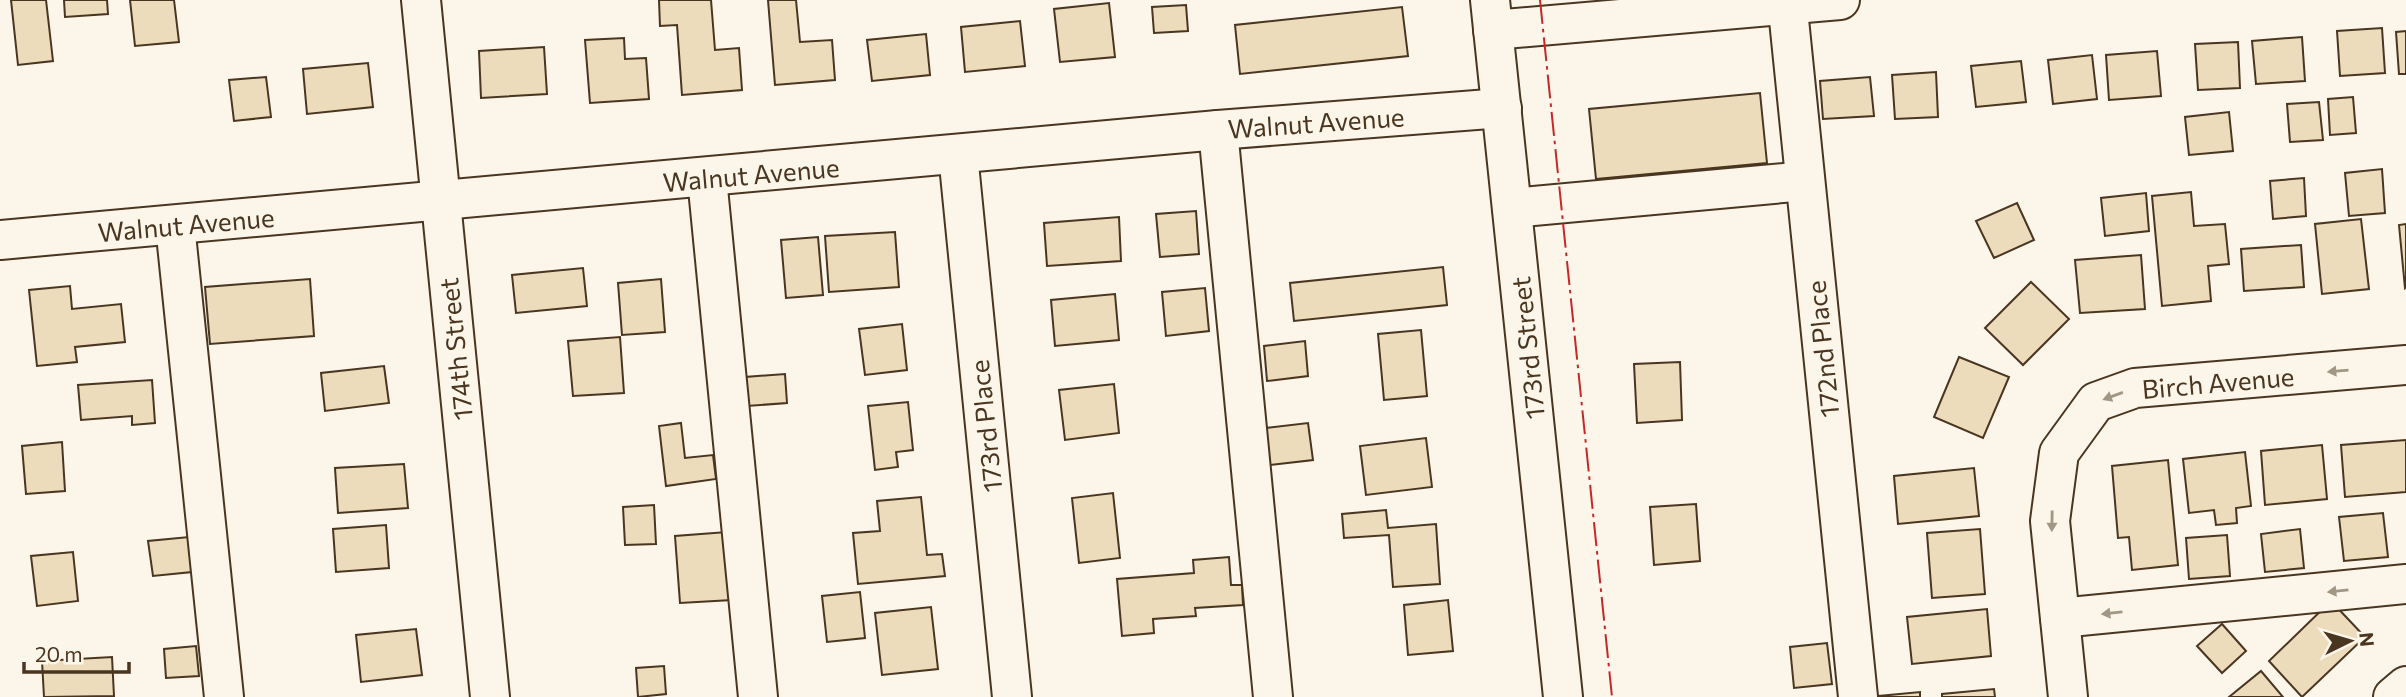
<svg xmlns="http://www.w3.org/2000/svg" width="2406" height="697" font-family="Commissioner,sans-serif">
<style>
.building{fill:#ecdcbc;stroke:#4a3520;stroke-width:2}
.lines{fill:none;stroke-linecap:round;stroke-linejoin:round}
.minor-casing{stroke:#4a3520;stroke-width:42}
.minor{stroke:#fbf6e9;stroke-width:38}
.power{stroke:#c62828;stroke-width:2;stroke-dasharray:24 5 3.5 5;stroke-linecap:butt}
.oneway{fill:#a29684}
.labels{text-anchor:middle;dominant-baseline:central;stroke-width:5;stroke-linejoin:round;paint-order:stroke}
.street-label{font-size:26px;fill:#4a3520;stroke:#fbf6e9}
</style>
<rect width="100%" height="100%" fill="#fbf6e9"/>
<!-- building -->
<g class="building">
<path d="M11,0H46L53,61L18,65Z"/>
<path d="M64,0H107L108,14L65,17Z"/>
<path d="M130,0H174L179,42L135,46Z"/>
<path d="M659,0H711L715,50L739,48L742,90L682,95L677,25L660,26Z"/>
<path d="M768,0H796L800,42L832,40L835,80L775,85Z"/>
<path d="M1109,3L1115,57L1060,62L1054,9Z"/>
<path d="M1186,5L1188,31L1154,33L1152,7Z"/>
<path d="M1402,7L1408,56L1240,74L1235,25Z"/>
<path d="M1020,21L1025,66L965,72L961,27Z"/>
<path d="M2382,28L2385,73L2340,76L2337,31Z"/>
<path d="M2406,31V74H2399L2396,32Z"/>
<path d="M926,34L930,75L872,81L867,40Z"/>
<path d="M2302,37L2305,81L2256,84L2252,41Z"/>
<path d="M624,38L625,59L646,58L649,99L590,103L585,40Z"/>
<path d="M2238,42L2240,88L2198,90L2195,44Z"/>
<path d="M544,47L547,94L481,98L479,51Z"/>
<path d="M2157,51L2161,96L2109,100L2106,55Z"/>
<path d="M2092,55L2097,99L2053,104L2048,60Z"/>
<path d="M2021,61L2026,102L1976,107L1971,66Z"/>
<path d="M368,63L373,107L307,114L303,69Z"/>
<path d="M1936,72L1938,117L1895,119L1892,75Z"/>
<path d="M266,77L271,117L234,121L229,80Z"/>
<path d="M1870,77L1874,116L1823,119L1820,81Z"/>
<path d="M1760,93L1767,163L1596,179L1589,109Z"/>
<path d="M2353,97L2356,133L2330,135L2328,99Z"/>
<path d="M2319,102L2323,140L2290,142L2287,104Z"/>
<path d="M2229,112L2233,151L2189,155L2185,117Z"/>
<path d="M2382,169L2385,213L2349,216L2345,173Z"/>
<path d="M2304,178L2306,216L2273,219L2270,181Z"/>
<path d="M2191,192L2194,226L2225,224L2229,264L2208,266L2211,301L2162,306L2152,196Z"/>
<path d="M2146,193L2149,231L2105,236L2101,198Z"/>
<path d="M2017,203L2034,240L1994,258L1976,221Z"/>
<path d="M1196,211L1199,254L1160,257L1156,214Z"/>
<path d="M1119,217L1121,261L1047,266L1044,223Z"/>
<path d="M2361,219L2369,289L2322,294L2315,224Z"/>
<path d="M2406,224V287L2405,288L2399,225Z"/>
<path d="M895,232L899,287L829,292L825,236Z"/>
<path d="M818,237L823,295L786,298L781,240Z"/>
<path d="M2301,245L2304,287L2244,291L2241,249Z"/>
<path d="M2141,255L2145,309L2080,313L2075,260Z"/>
<path d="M1443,267L1447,305L1294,321L1290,283Z"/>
<path d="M583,268L587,306L516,313L512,275Z"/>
<path d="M310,279L314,336L210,344L205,287Z"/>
<path d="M661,279L665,332L622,335L618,283Z"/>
<path d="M2031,282L2069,319L2023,365L1985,328Z"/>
<path d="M70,286L72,309L121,304L125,342L75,347L77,362L37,366L29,290Z"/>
<path d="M1205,288L1209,331L1166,336L1162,292Z"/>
<path d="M1115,294L1119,340L1055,346L1051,300Z"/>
<path d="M902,324L907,370L865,375L859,329Z"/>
<path d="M1421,330L1427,396L1384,400L1378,334Z"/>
<path d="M620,337L624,393L573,396L568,341Z"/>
<path d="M1305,341L1308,376L1267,381L1264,346Z"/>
<path d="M1959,357L2009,377L1983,438L1934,417Z"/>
<path d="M1680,362L1682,420L1637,423L1634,364Z"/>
<path d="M384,366L389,403L325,411L321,373Z"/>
<path d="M785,374L787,403L747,406L745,377Z"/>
<path d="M152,380L155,423L132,425V416L81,420L78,385Z"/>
<path d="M1114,384L1119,433L1065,440L1059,390Z"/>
<path d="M908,402L913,450L896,452L898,467L875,470L868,406Z"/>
<path d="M681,423L685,458L713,455L716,479L666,486L659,426Z"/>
<path d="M1308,423L1313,460L1270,465L1266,428Z"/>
<path d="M1426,438L1432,487L1366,495L1360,446Z"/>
<path d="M2406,440V492L2345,497L2341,445Z"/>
<path d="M62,442L65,491L26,494L22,446Z"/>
<path d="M2322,445L2327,499L2265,505L2261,451Z"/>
<path d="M2245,452L2251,506L2236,508L2237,523L2216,525L2214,510L2189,513L2183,459Z"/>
<path d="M2168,460L2178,565L2132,570L2129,537L2118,538L2112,466Z"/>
<path d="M404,464L408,508L338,513L335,468Z"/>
<path d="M1974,468L1979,516L1898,524L1894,476Z"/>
<path d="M1113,493L1120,558L1079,563L1072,498Z"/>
<path d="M921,497L927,555L942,554L945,576L858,584L853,533L880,531L877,501Z"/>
<path d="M1696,504L1700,561L1654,565L1650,507Z"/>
<path d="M654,505L656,544L625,545L623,507Z"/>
<path d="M1386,510L1388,528L1436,524L1440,584L1393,587L1389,535L1344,538L1342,514Z"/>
<path d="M2383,513L2388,557L2344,561L2339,517Z"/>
<path d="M386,525L389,568L336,572L333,529Z"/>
<path d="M1980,529L1985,594L1932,598L1927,533Z"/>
<path d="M2300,529L2304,568L2265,572L2261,534Z"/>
<path d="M727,532L732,600L680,603L675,536Z"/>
<path d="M2227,535L2230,576L2189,579L2186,538Z"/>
<path d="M189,537L192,572L153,576L148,541Z"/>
<path d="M73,552L78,601L37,606L31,556Z"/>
<path d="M1229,557L1231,585H1242L1243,605L1195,608L1196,616L1153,619L1154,633L1122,636L1117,579L1194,573L1193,560Z"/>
<path d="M860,592L865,638L827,642L822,596Z"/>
<path d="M1448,600L1453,651L1408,655L1404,605Z"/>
<path d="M2331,601L2365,637L2302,697L2269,661Z"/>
<path d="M931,607L938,669L882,675L875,613Z"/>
<path d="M1987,609L1991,656L1912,664L1907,617Z"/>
<path d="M2222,624L2246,651L2222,673L2197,646Z"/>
<path d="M416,629L422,675L361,682L356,635Z"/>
<path d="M1827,643L1832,684L1794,688L1790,647Z"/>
<path d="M196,646L199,676L166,678L164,649Z"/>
<path d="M112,657L114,696L44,697L42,661Z"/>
<path d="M664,666L666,694L638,697L636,668Z"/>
<path d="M2261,671L2283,697H2229Z"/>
<path d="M1994,689L1995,697H1942V694Z"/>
<path d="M1920,692V697H1879V696Z"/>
</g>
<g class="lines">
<defs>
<g id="minor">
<path d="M421,0L490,697"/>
<path d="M1490,0L1563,697"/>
<path d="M1787,0L1858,697"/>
<path d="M1493,30L1840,0"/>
<path d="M1218,130L1273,697"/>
<path d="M958,154L1012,697"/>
<path d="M707,178L758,697"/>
<path d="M1512,208L1805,181"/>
<path d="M175,225L224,697"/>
<path d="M0,240L1218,130L1502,108"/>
<path d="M2060,618L2406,584"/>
<path d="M2068,697L2050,521L2059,453L2096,402L2135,388L2406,365"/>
<path d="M2393,697L2406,686"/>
</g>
</defs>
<!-- minor casing -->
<use href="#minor" class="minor-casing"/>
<!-- minor -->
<use href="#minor" class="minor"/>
<!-- power -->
<path class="power" d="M1540,0L1612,697"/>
</g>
<!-- one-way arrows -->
<defs><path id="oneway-solid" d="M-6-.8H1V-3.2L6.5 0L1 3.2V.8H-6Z" transform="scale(1.75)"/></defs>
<g class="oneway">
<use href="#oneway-solid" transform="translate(2338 371) rotate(175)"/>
<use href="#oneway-solid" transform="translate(2113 396) rotate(160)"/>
<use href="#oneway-solid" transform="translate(2052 521) rotate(91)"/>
<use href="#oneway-solid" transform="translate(2338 591) rotate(174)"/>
<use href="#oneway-solid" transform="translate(2112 613) rotate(174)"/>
</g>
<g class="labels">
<!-- street labels -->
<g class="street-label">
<text transform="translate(1316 122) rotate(-4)">Walnut Avenue</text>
<text transform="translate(751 174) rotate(-5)">Walnut Avenue</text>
<text transform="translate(186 224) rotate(-5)">Walnut Avenue</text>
<text transform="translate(1527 348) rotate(-96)">173rd Street</text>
<text transform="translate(455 349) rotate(-96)">174th Street</text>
<text transform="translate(1822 349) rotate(-96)">172nd Place</text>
<text transform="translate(2218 382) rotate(-5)">Birch Avenue</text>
<text transform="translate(985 426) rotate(-96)">173rd Place</text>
</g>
</g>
<!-- north arrow -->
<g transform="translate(2350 641) rotate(85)" stroke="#fbf6e9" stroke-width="5" paint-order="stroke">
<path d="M0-5L12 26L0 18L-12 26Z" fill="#4a3520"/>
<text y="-10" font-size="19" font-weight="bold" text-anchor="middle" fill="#4a3520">N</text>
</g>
<!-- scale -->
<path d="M24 662v10h105v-10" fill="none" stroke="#4a3520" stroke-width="3.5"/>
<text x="35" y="662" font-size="21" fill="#4a3520" stroke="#fbf6e9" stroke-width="5" paint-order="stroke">20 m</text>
</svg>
